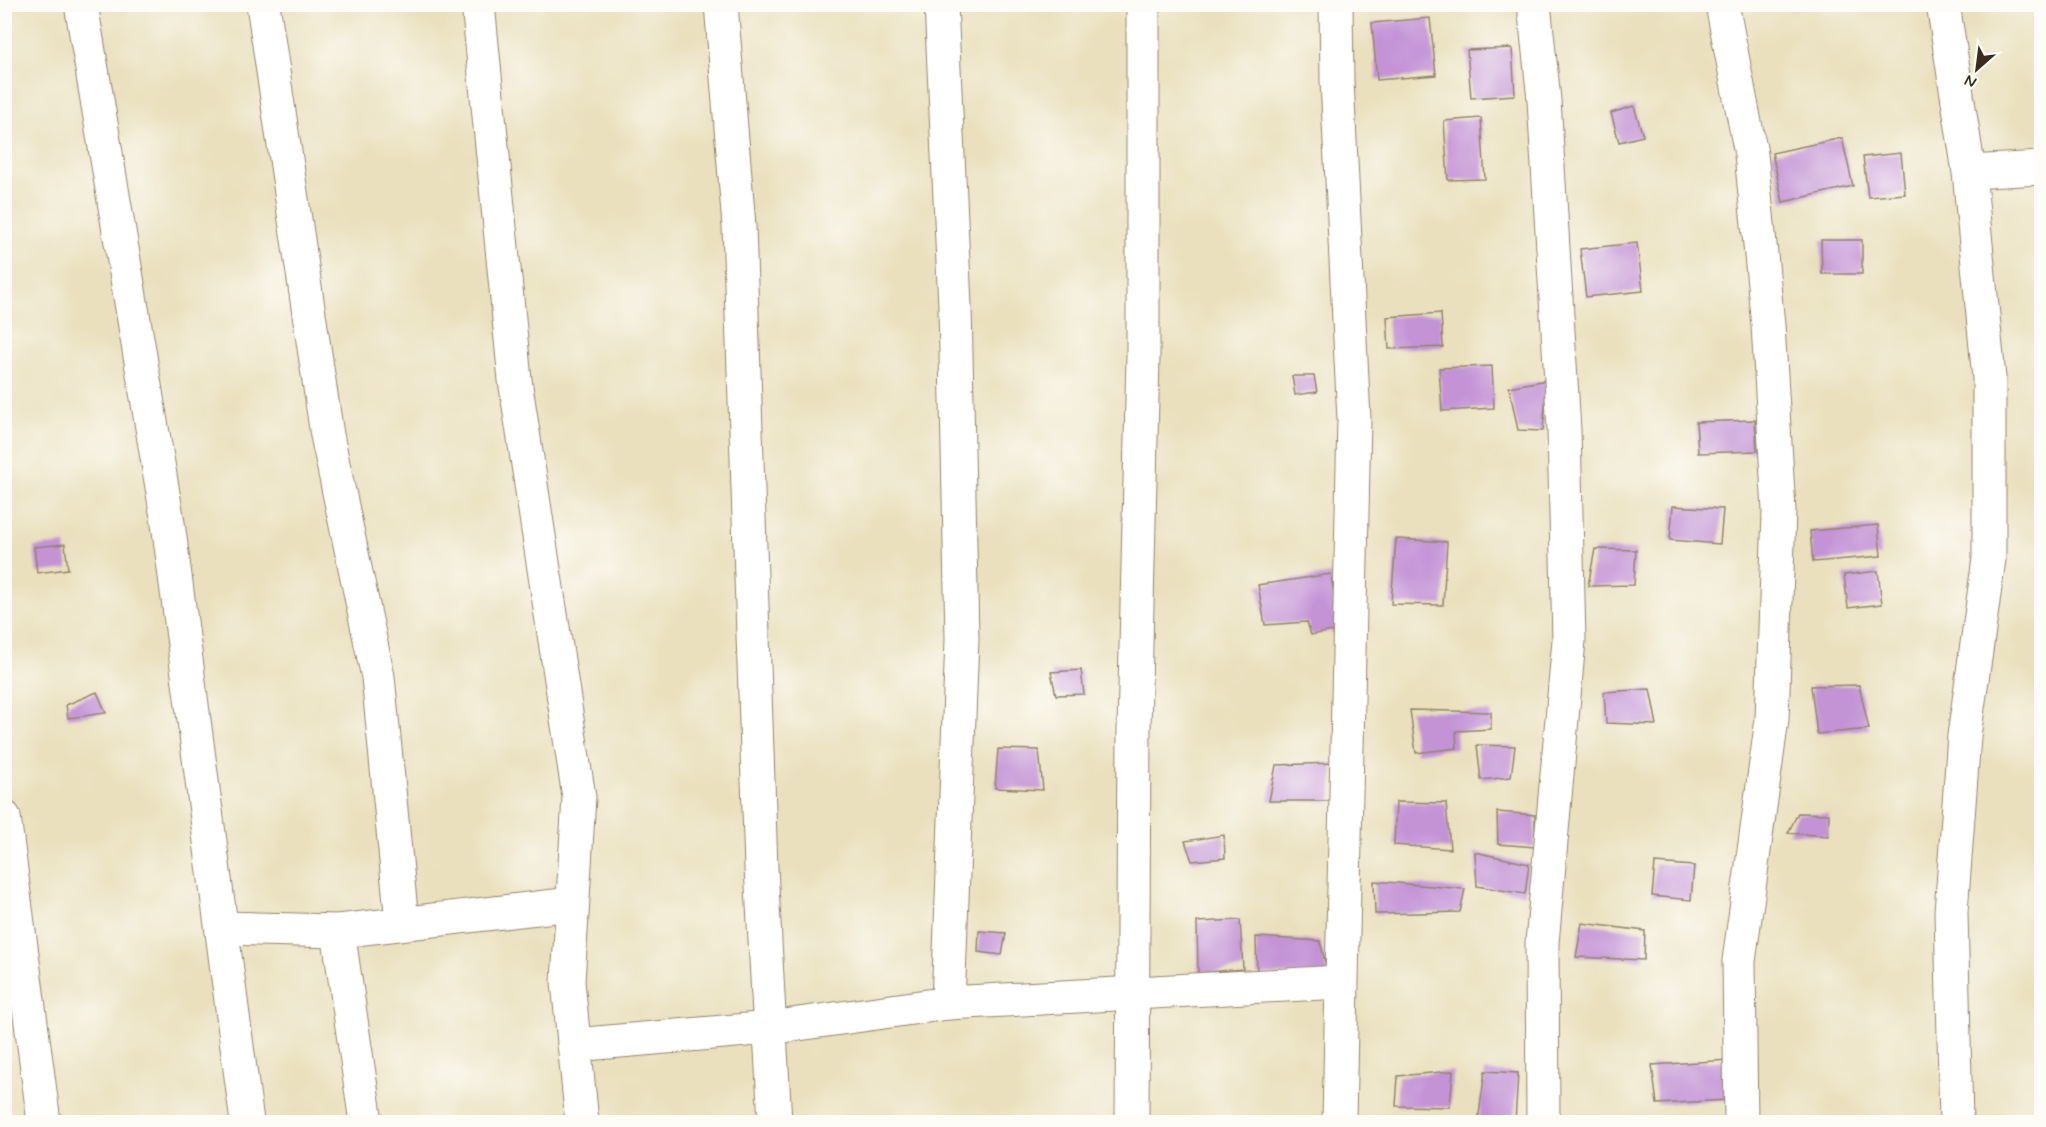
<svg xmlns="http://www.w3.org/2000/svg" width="2046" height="1127" font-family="Mynerve,sans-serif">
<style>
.building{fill:#c393d6}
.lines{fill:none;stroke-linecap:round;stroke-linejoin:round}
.minor-casing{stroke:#92856e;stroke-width:35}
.minor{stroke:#fff;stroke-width:33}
</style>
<rect width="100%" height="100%" fill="#fdfcf7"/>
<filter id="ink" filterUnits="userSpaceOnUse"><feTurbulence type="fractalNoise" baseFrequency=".0167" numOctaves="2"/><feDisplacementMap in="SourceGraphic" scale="12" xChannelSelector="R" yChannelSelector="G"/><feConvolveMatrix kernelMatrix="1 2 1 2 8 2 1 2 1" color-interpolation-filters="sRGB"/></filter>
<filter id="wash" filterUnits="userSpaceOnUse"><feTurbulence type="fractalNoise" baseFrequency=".008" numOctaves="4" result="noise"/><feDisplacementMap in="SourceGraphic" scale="24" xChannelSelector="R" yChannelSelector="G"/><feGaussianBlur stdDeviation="1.35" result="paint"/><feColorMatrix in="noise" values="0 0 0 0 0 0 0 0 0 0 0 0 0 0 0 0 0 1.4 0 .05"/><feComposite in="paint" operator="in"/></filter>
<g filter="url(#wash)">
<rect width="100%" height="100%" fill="#eae0bd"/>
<g id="blocks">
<!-- building -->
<g class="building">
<path d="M1430,18L1436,75L1377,80L1372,23Z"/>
<path d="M1512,48L1515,95L1471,98L1467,50Z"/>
<path d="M1634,106L1643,136L1619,142L1611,113Z"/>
<path d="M1481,118L1485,179L1448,180L1444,121Z"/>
<path d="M1842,138L1853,186L1783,202L1772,153Z"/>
<path d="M1901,153L1905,194L1868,197L1863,157Z"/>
<path d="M1821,240H1862V274H1822Z"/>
<path d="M1637,243L1643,291L1586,297L1580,249Z"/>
<path d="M1441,313L1443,347L1389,349L1387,317Z"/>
<path d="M1492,366L1494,408L1442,411L1439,368Z"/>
<path d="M1292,376H1314L1317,392L1295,395Z"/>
<path d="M1547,380L1543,431L1518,430L1509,387Z"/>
<path d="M1755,420L1757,451L1698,453L1696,422Z"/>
<path d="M1673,506L1723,509L1720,544L1670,540Z"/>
<path d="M1878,525L1881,556L1813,562L1810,531Z"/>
<path d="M1396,539L1447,542L1443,605L1391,604Z"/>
<path d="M65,544L68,569L37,573L34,547Z"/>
<path d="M1595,549L1636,550L1634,585L1588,586Z"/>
<path d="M1878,571L1882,604L1848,608L1844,575Z"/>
<path d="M1331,574L1339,630L1311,635L1307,622L1265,625L1258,585Z"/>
<path d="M1081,670L1084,694L1056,695L1051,672Z"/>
<path d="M1859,685L1869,729L1817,734L1811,686Z"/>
<path d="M1650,689L1657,725L1606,723L1604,692Z"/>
<path d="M97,692L106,713L68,718L66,705Z"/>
<path d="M1410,710L1491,712V729L1456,731L1457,748L1416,753Z"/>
<path d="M1477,745L1515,746L1511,777L1481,780Z"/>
<path d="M998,749L1039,750L1043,790L995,788Z"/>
<path d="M1334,763L1331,801H1269L1276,765Z"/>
<path d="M1396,802L1446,803L1450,849L1394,845Z"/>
<path d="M1497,812L1535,815V847L1498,844Z"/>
<path d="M1798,813L1829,814L1828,836L1788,833Z"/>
<path d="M1224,835L1225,858L1192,861L1185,841Z"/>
<path d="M1475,852L1529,864L1525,894L1477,886Z"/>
<path d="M1655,863L1694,866L1691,900L1652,896Z"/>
<path d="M1374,881L1465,889L1460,912L1375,914Z"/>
<path d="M1240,920L1243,969L1198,973L1197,922Z"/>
<path d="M1582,923L1645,931L1644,960L1576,957Z"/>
<path d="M979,931L1006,933L1002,955L978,952Z"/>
<path d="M1256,937L1320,941L1328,974L1257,975Z"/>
<path d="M1729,1060L1727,1100L1657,1104L1652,1065Z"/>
<path d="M1453,1071L1450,1107L1396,1106L1398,1076Z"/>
<path d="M1485,1071L1518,1073L1515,1122H1478Z"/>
</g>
</g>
</g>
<g filter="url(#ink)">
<use href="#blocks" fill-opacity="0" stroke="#92856e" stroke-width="1.5"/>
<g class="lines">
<defs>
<g id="minor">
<path d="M81,4L168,523L247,1122"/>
<path d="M263,4L327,435L378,677L402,922"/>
<path d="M478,4L515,380L579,797L568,982L582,1122"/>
<path d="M721,4L739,226L761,868L775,1122"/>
<path d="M1336,4L1337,81L1354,419L1339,1122"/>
<path d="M1534,4L1544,100L1564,430L1569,640L1542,943L1543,1122"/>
<path d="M1722,4L1751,154L1768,325L1779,511L1772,719L1739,961L1741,1122"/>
<path d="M1943,4L1969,172L1989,378V559L1964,736L1951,912L1956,1122"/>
<path d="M1969,172L2042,168"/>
<path d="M4,817L44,1122"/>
<path d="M222,928L338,931L572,904"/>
<path d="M338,931L366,1122"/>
<path d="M948,1003L1341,982"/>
<path d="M574,1045L770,1028L948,1003L962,639L955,306L941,4"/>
<path d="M1132,1122L1134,729L1143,357V4"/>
</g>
</defs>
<!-- minor casing -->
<use href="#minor" class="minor-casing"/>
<!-- minor -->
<use href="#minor" class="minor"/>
</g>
</g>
<!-- margin -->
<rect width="2046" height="1127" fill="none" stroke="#fdfcf7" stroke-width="24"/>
<!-- north arrow -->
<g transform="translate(1977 69) rotate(208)" stroke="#fdfcf7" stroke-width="4.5" paint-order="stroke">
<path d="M0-4.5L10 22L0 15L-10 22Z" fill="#3b2a1e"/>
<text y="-9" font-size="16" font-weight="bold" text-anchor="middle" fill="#3b2a1e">N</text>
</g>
</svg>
